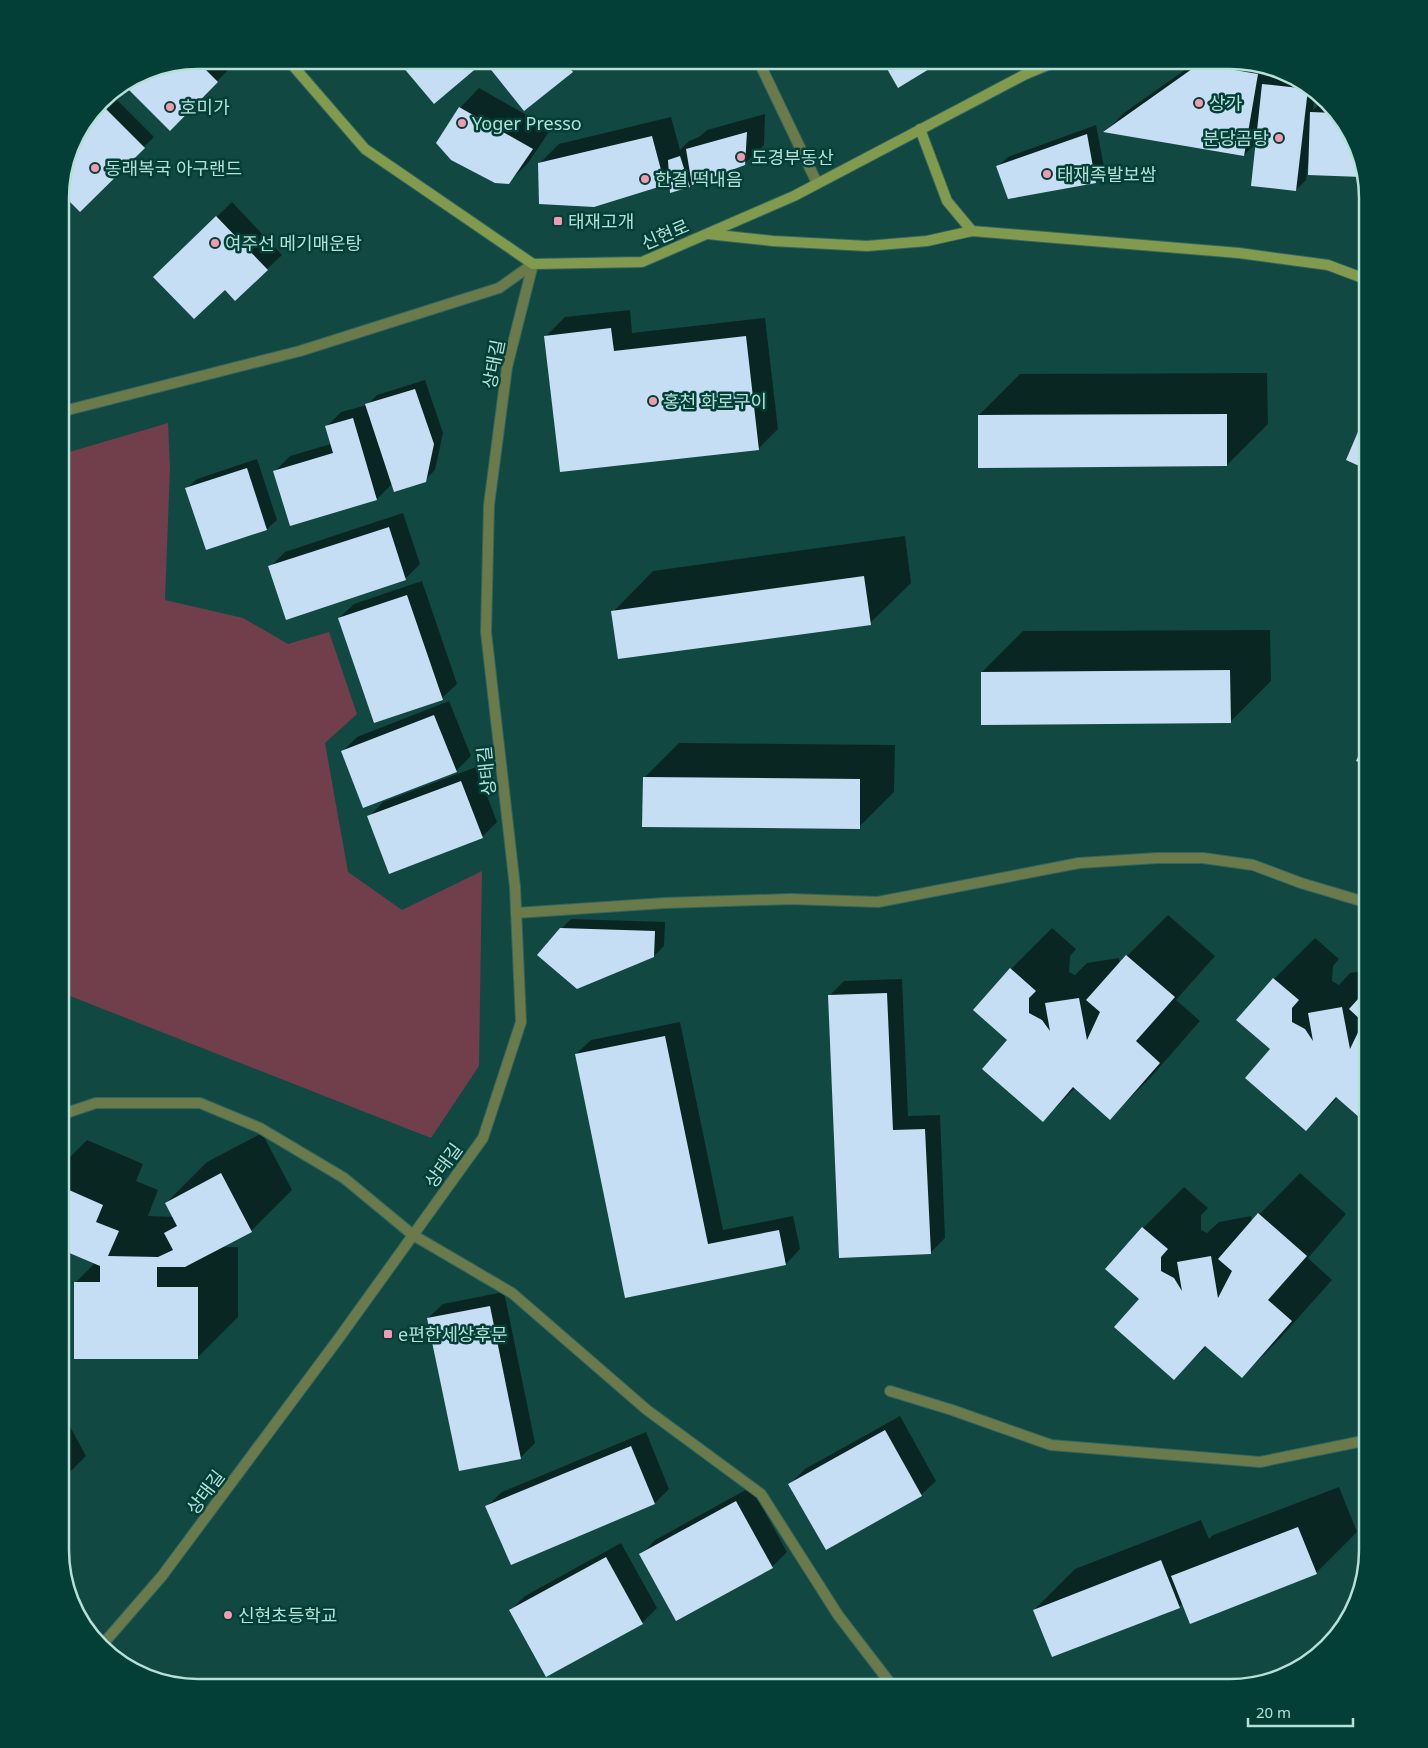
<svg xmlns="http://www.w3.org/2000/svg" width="1428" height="1748" font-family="'Noto Sans','Noto Sans KR',sans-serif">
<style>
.green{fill:#713e4b}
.shadow{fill:#0007}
.building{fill:#c5def3}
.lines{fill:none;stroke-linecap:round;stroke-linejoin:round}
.lane-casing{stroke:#326660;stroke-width:12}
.street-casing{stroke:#326660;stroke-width:12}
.secondary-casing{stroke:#326660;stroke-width:12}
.lane{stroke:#6a7a4b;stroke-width:10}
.street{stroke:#6a7a4b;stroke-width:10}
.secondary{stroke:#829a4d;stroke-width:10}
.poi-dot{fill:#f29ab0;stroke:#033e37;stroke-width:2}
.labels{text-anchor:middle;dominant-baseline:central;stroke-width:5;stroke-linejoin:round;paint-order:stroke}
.poi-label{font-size:18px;fill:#b4e0d8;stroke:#033e37;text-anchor:start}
.street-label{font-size:18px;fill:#b4e0d8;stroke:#033e37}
.rim{fill:none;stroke:#b4e0d8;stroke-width:2.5}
</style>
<rect width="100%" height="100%" fill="#124842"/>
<!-- green -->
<path class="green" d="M168,423L170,468L165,600L243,618L288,644L329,632L357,714L325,743L348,872L402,910L482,871L479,1066L431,1138L60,992V460L66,453Z"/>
<!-- shadow -->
<g class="shadow">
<path d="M198,60H226L232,66L170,129L145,70Z"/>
<path d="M398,60H484L434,102Z"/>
<path d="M496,60H580L582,62L572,71Z"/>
<path d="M1199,60H1239L1274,71V75L1299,78L1315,94L1313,110L1323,101L1345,121L1310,163H1308L1306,180L1296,190L1257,142L1244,155L1106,131L1124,113Z"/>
<path d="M479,88L551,129L528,163L508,183L460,108Z"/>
<path d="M117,100L154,137L80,210L72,143Z"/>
<path d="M765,114L764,145L744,164L692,184L689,186L670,179L665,184L594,206L540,163L559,144L671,117L680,150L689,141L699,137L707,130Z"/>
<path d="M1096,125L1105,172L1095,182L998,166L1008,157Z"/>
<path d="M232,202L282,255L267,269L225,289L170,262Z"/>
<path d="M630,310L632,333L765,318L778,429L759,448L546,336L565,317Z"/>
<path d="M1267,373L1268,424L1227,465L979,415L1020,374Z"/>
<path d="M425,380L443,433L435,470L425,480L393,483L377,499L275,471L290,456L331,444L326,427L341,412L367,405L377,395Z"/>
<path d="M257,459L277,520L267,529L207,549L187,488L197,479Z"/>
<path d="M403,513L420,564L405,579L270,567L285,552Z"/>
<path d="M905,536L911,583L870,623L613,612L653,571Z"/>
<path d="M422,581L457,684L442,698L339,618L354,604Z"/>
<path d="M1270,630L1271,681L1230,722L982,672L1023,631Z"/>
<path d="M449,701L471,756L456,771L342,752L357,737Z"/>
<path d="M679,743L895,745L894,792L859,827L644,778Z"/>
<path d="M476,767L497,822L482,837L369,817L383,802Z"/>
<path d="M1168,915L1215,956L1176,1000L1200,1021L1151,1077L1110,1118L1075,1088L1043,1120L1009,1040L975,1010L1011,969L1052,928L1076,949L1070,956L1069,972L1075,975L1087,963L1119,958L1120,963Z"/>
<path d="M571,919L665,922L664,946L654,956L561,929Z"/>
<path d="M1315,938L1339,959L1333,966L1332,981L1339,985L1350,973L1368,970V1123L1338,1097L1306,1130L1272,1049L1238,1020L1274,979Z"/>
<path d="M902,979L908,1116L940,1115L945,1238L930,1253L829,996L844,981Z"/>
<path d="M680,1022L723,1230L793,1216L800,1249L786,1264L626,1296L576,1054L591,1040Z"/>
<path d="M262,1133L292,1190L251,1231L221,1247H238V1317L197,1358L75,1283L95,1263L60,1248V1167L87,1140L143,1164L136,1181L158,1190L148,1216L174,1217L166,1203L207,1162Z"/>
<path d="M1300,1173L1346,1214L1308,1258L1332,1280L1282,1336L1242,1377L1207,1346L1174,1378L1141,1299L1107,1268L1143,1228L1184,1187L1208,1208L1201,1215V1230L1207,1233L1219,1222L1251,1216L1252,1222Z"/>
<path d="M504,1292L535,1443L520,1458L428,1318L443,1304Z"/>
<path d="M60,1408L86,1456L60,1482Z"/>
<path d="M900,1416L936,1481L921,1495L790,1484L805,1469Z"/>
<path d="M646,1432L669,1489L655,1503L487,1506L502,1492Z"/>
<path d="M751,1487L787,1552L772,1567L641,1555L655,1540Z"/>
<path d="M1339,1487L1357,1532L1316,1573L1183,1603L1179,1607L1034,1610L1075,1569L1201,1520L1209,1539L1213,1535Z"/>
<path d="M621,1543L657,1608L642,1623L511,1610L525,1596Z"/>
</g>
<!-- building -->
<g class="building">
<path d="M196,60L218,82L170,131L123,84L145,70Z"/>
<path d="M397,60H475L479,66L434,104Z"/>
<path d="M495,60H563L573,72L524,111L488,66Z"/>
<path d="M882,60H944L898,88Z"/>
<path d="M1199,64L1258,74L1244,156L1103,132Z"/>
<path d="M1262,84L1308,89L1296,191L1251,186Z"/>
<path d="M459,107L533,149L509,184L495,183L451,160L436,143Z"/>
<path d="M106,109L145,148L80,212L60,192V189L73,141Z"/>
<path d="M1310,112L1336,113L1345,121L1362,177L1308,175Z"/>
<path d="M747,132L745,165L692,185L686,149Z"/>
<path d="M1087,134L1096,183L1008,199L996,166Z"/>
<path d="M652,136L665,185L594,207L539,204L538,163Z"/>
<path d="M680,156L690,187L670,193L668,160Z"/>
<path d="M216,216L268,270L235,301L225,290L194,319L153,277Z"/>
<path d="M611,328L614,351L746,336L759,450L560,472L544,336Z"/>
<path d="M415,389L434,444L426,482L394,492L365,404Z"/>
<path d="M1368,408V470L1346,460Z"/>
<path d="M1227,414V466L978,468V415Z"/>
<path d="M353,418L377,500L290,526L273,471L333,453L325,426Z"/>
<path d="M247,468L267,530L206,550L185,488Z"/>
<path d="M389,527L406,580L286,620L268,566Z"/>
<path d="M864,576L871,625L618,659L611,611Z"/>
<path d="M407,595L443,700L374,723L338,618Z"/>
<path d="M1230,670L1231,723L981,725V672Z"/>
<path d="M434,715L457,772L363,808L341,751Z"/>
<path d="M1368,735V766L1356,761Z"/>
<path d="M643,777L860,779V829L642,827Z"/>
<path d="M461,781L483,838L389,874L367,816Z"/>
<path d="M560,928L655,931L654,957L577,989L537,955Z"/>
<path d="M1126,955L1175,997L1136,1041L1160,1063L1110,1120L1073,1087L1043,1122L982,1069L1007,1040L973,1010L1010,968L1036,991L1029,998V1013L1042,1020L1050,1031L1045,1003L1079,998L1087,1040L1100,1012L1086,1000Z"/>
<path d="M1273,978L1299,1000L1292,1008V1022L1305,1029L1313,1041L1308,1013L1342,1007L1350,1049L1363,1022L1349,1009L1368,988V1125L1336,1097L1306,1131L1245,1078L1270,1049L1236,1020Z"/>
<path d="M887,993L893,1130L925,1129L931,1254L839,1258L828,995Z"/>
<path d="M665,1036L708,1244L779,1230L786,1265L625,1298L575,1054Z"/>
<path d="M221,1173L252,1232L185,1267H157V1287H198V1359H74V1282H100V1266L60,1249V1186L103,1205L96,1222L119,1231L108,1256L158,1257L173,1250L164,1233L177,1226L165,1203Z"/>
<path d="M1258,1213L1307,1256L1268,1300L1292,1321L1242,1378L1205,1346L1174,1380L1114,1327L1139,1299L1105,1269L1142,1227L1168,1249L1161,1257V1271L1174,1278L1182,1291L1177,1262L1211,1256L1218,1298L1232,1271L1218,1259Z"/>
<path d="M490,1306L521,1459L459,1471L427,1318Z"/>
<path d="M885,1430L922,1496L826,1550L788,1484Z"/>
<path d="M631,1446L655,1504L511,1565L485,1506Z"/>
<path d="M736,1501L773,1568L676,1621L639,1554Z"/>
<path d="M1298,1527L1317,1574L1190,1624L1171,1576Z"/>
<path d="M606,1557L643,1624L546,1677L509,1610Z"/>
<path d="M1161,1560L1180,1608L1052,1657L1033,1610Z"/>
</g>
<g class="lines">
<defs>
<g id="lane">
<path d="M758,60L817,183"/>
<path d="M60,1115L96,1103H200L260,1128L344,1178L413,1235L512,1293L647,1410L761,1494L838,1615L894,1688"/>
</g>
<g id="street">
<path d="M60,412L300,351L499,288L533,264"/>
<path d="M516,913L665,903L790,899L878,902L1079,863L1157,858H1203L1253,865L1301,883L1368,903"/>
<path d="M890,1391L952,1410L1051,1445L1260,1462L1363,1441L1368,1412"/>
<path d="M103,1644L162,1576L339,1338L483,1138L521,1022L515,887L486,632L489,505L507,367L533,264"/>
</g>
<g id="secondary">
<path d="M288,60L365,149L533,264L642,262L794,196L1024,75L1060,60"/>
<path d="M920,129L947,201L972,231"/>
<path d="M708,234L773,241L867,246L927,241L972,231L1239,253L1328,265L1368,280"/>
<path d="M1363,1441L1368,1447"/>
</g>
</defs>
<!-- lane casing -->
<use href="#lane" class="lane-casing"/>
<!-- street casing -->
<use href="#street" class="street-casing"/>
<!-- secondary casing -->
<use href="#secondary" class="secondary-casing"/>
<!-- lane -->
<use href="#lane" class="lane"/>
<!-- street -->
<use href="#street" class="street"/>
<!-- secondary -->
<use href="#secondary" class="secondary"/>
</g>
<!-- markers -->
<g class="poi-dot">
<circle cx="1199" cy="103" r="5"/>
<circle cx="170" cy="107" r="5"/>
<circle cx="462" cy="123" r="5"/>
<circle cx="1279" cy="138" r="5"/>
<circle cx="741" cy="157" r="5"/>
<circle cx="95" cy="168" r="5"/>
<circle cx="1047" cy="174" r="5"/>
<circle cx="645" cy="179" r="5"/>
<rect x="553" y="216" width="10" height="10" rx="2.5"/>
<circle cx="215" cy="243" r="5"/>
<circle cx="653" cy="401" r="5"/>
<rect x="383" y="1329" width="10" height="10" rx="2.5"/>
<circle cx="228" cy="1615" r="5"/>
</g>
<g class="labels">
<!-- poi labels -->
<g class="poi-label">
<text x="1209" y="103">상가</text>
<text x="180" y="107">호미가</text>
<text x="472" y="123">Yoger Presso</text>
<text x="1269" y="138" text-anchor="end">분당곰탕</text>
<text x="751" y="157">도경부동산</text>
<text x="105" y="168">동래복국 아구랜드</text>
<text x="1057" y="174">태재족발보쌈</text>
<text x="655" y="179">한결 떡내음</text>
<text x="568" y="221">태재고개</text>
<text x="225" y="243">여주선 메기매운탕</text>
<text x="663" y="401">홍천 화로구이</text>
<text x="398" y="1334">e편한세상후문</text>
<text x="238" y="1615">신현초등학교</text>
</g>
<!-- street labels -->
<g class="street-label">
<text transform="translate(665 234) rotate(-23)">신현로</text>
<text transform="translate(493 364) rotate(-79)">상태길</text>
<text transform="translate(486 771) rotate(-96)">상태길</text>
<text transform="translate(443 1165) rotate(-54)">상태길</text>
<text transform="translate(205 1492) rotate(-53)">상태길</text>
</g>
</g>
<!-- crop -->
<path d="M0 0H1428V1748H0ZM198 69H1230A129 129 0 0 1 1359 198V1550A129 129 0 0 1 1230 1679H198A129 129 0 0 1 69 1550V198A129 129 0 0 1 198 69Z" fill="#033e37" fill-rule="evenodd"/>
<path class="rim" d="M198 69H1230A129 129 0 0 1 1359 198V1550A129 129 0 0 1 1230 1679H198A129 129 0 0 1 69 1550V198A129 129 0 0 1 198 69Z"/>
<!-- scale -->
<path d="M1248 1718v8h105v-8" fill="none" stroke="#b4e0d8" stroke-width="2.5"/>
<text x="1256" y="1718" font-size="15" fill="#b4e0d8" stroke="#033e37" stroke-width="4" paint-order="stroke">20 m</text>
</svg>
